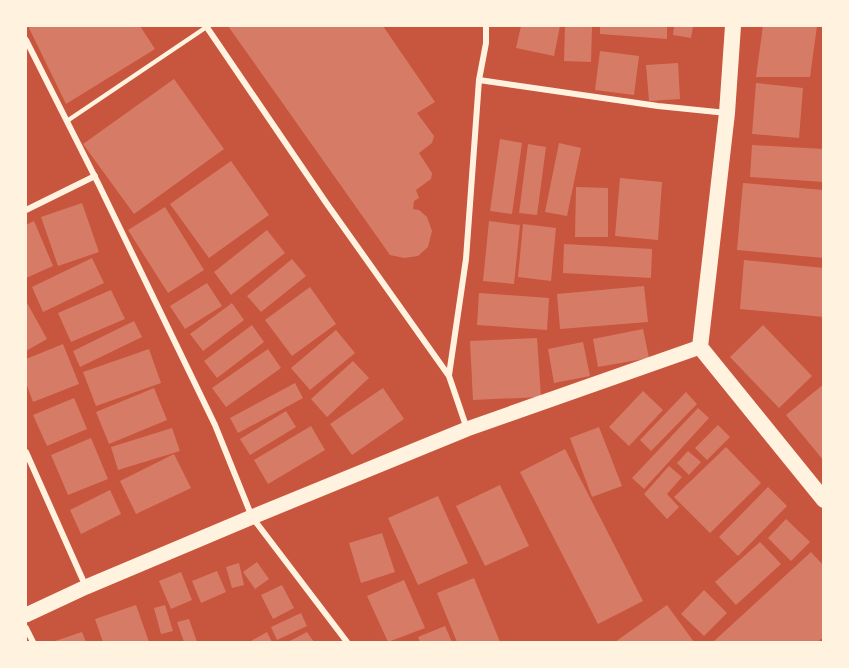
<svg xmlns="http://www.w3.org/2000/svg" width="849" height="668" font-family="'PT Sans Narrow',sans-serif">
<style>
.building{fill:#d67c66}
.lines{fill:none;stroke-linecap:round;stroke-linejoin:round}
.service{stroke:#fff3e0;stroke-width:4.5}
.minor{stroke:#fff3e0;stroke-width:6}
.primary{stroke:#fff3e0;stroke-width:15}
.trunk{stroke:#fff3e0;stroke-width:16}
</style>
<rect width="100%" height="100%" fill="#c8553d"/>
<!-- building -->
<g class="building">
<path d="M28,26H140L155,49L66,104Z"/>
<path d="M228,26H383L435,102L417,113L434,136L432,143L419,153L432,173L431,179L416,190L419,198L414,201L413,209L419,210L427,217L432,231L428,247L418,256L404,258L390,255Z"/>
<path d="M521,26H560L554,56L516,48Z"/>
<path d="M565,26L592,27L591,62L564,61Z"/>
<path d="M600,26H667V39L600,34Z"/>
<path d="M674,26H693L691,38L673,35Z"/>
<path d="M763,26H817L810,77H756Z"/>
<path d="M600,51L639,56L634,95L595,90Z"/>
<path d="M678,63L680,99L649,101L646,65Z"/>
<path d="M174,79L224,149L134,214L83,144Z"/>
<path d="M756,83L803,88L799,138L752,134Z"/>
<path d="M500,139L522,143L512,214L490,211Z"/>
<path d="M559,143L581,148L567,216L545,212Z"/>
<path d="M528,144L546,147L537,215L519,213Z"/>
<path d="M752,145L824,149V182L750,177Z"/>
<path d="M231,161L269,215L209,258L170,204Z"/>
<path d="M620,178L662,182L658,240L615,236Z"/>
<path d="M743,183L824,190V258L737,250Z"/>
<path d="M576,187L608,188V237H575Z"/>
<path d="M82,203L99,252L58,266L41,217Z"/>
<path d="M165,207L204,270L168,293L128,230Z"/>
<path d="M34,221L53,266L26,278V225Z"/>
<path d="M489,221L520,225L514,284L483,281Z"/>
<path d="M523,224L556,228L551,281L518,277Z"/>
<path d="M267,230L285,253L231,295L214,272Z"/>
<path d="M564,244L652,249L651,278L563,273Z"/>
<path d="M92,258L104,283L43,312L32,287Z"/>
<path d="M292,259L306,276L261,312L247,296Z"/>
<path d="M744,260L824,268V317L740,309Z"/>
<path d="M207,283L222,306L185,329L170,306Z"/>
<path d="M644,286L648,322L560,329L557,294Z"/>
<path d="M310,287L336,324L292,356L265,320Z"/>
<path d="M111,290L125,319L71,342L58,313Z"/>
<path d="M479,293L549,298L547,330L477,325Z"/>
<path d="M26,301L47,339L26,351Z"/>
<path d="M232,303L244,320L203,351L190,334Z"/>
<path d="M134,321L142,337L80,367L73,351Z"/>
<path d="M252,325L264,342L217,378L204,361Z"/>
<path d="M763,325L812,376L779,408L730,357Z"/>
<path d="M643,329L649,358L598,367L593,339Z"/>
<path d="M336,330L355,353L310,390L291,368Z"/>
<path d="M537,338L541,397L473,400L470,341Z"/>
<path d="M583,342L590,376L554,383L548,349Z"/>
<path d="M63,344L79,384L33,402L26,383V359Z"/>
<path d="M149,349L161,383L96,406L83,372Z"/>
<path d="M268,349L281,368L226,407L212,388Z"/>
<path d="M353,361L369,378L327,417L311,399Z"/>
<path d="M295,383L303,398L238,433L230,418Z"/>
<path d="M824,384V461L786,415Z"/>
<path d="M154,388L167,420L109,444L96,412Z"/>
<path d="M383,388L404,419L352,455L330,424Z"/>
<path d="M643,391L663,410L629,446L609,427Z"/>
<path d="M686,392L697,404L651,451L640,440Z"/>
<path d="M74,398L87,429L47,446L33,415Z"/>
<path d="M698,408L709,418L644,489L632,478Z"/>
<path d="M286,411L296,427L250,455L240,439Z"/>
<path d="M718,425L730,437L707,460L695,448Z"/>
<path d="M311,426L325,450L268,484L254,460Z"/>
<path d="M599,427L622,486L592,497L570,438Z"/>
<path d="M172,428L180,451L118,470L111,447Z"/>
<path d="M91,438L108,479L68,495L51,455Z"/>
<path d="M726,447L761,483L710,533L674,497Z"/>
<path d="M565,449L643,601L598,624L520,472Z"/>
<path d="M688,451L701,462L689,475L677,463Z"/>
<path d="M174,454L191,488L136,514L120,481Z"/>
<path d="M669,466L682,477L667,494L679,507L667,519L644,494Z"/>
<path d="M500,485L529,546L485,566L456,506Z"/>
<path d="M768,487L787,506L738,556L719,537Z"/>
<path d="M110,490L121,514L81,534L70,510Z"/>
<path d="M438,496L468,563L418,585L388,518Z"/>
<path d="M786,519L810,542L791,561L768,538Z"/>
<path d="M382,533L395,572L361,583L349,543Z"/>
<path d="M760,542L781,564L736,605L715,582Z"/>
<path d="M811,552L824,566V637L817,642H713Z"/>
<path d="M257,562L269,579L255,589L243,572Z"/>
<path d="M239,563L244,585L232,588L226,567Z"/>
<path d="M217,571L226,592L201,603L192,581Z"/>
<path d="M181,572L192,600L171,609L159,581Z"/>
<path d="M474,578L500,642H457L437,593Z"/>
<path d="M404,580L425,628L388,642L367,596Z"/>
<path d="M282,585L294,608L273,619L261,595Z"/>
<path d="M704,590L727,613L704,636L681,614Z"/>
<path d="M136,605L149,642H103L95,619Z"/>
<path d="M165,605L173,631L161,634L154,608Z"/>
<path d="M667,605L694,642H615Z"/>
<path d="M301,613L307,626L277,640L271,627Z"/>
<path d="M189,619L197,642H184L177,622Z"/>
<path d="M445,626L452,642H420L418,637Z"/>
<path d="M82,632L86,642H52Z"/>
<path d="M267,632L272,642H249Z"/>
<path d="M307,632L314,642H288Z"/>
</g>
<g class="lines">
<!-- service -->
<path class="service" d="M67,121L208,26"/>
<!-- minor -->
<g class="minor">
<path d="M206,26L327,204L449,376L467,429"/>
<path d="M26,40L99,185L215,425L252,517L347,642"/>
<path d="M479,80L658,106L727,113"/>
<path d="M26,210L95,176"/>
<path d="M449,375L466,259L479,80L486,43V26"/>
<path d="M26,452L86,587"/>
<path d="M26,628L33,642"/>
</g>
<!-- primary -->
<path class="primary" d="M26,615L86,587L252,517L467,429L700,347"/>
<!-- trunk -->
<path class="trunk" d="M733,26L727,113L700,347L824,500"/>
</g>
<!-- border -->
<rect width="849" height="668" fill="none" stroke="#fff3e0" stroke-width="54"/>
</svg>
